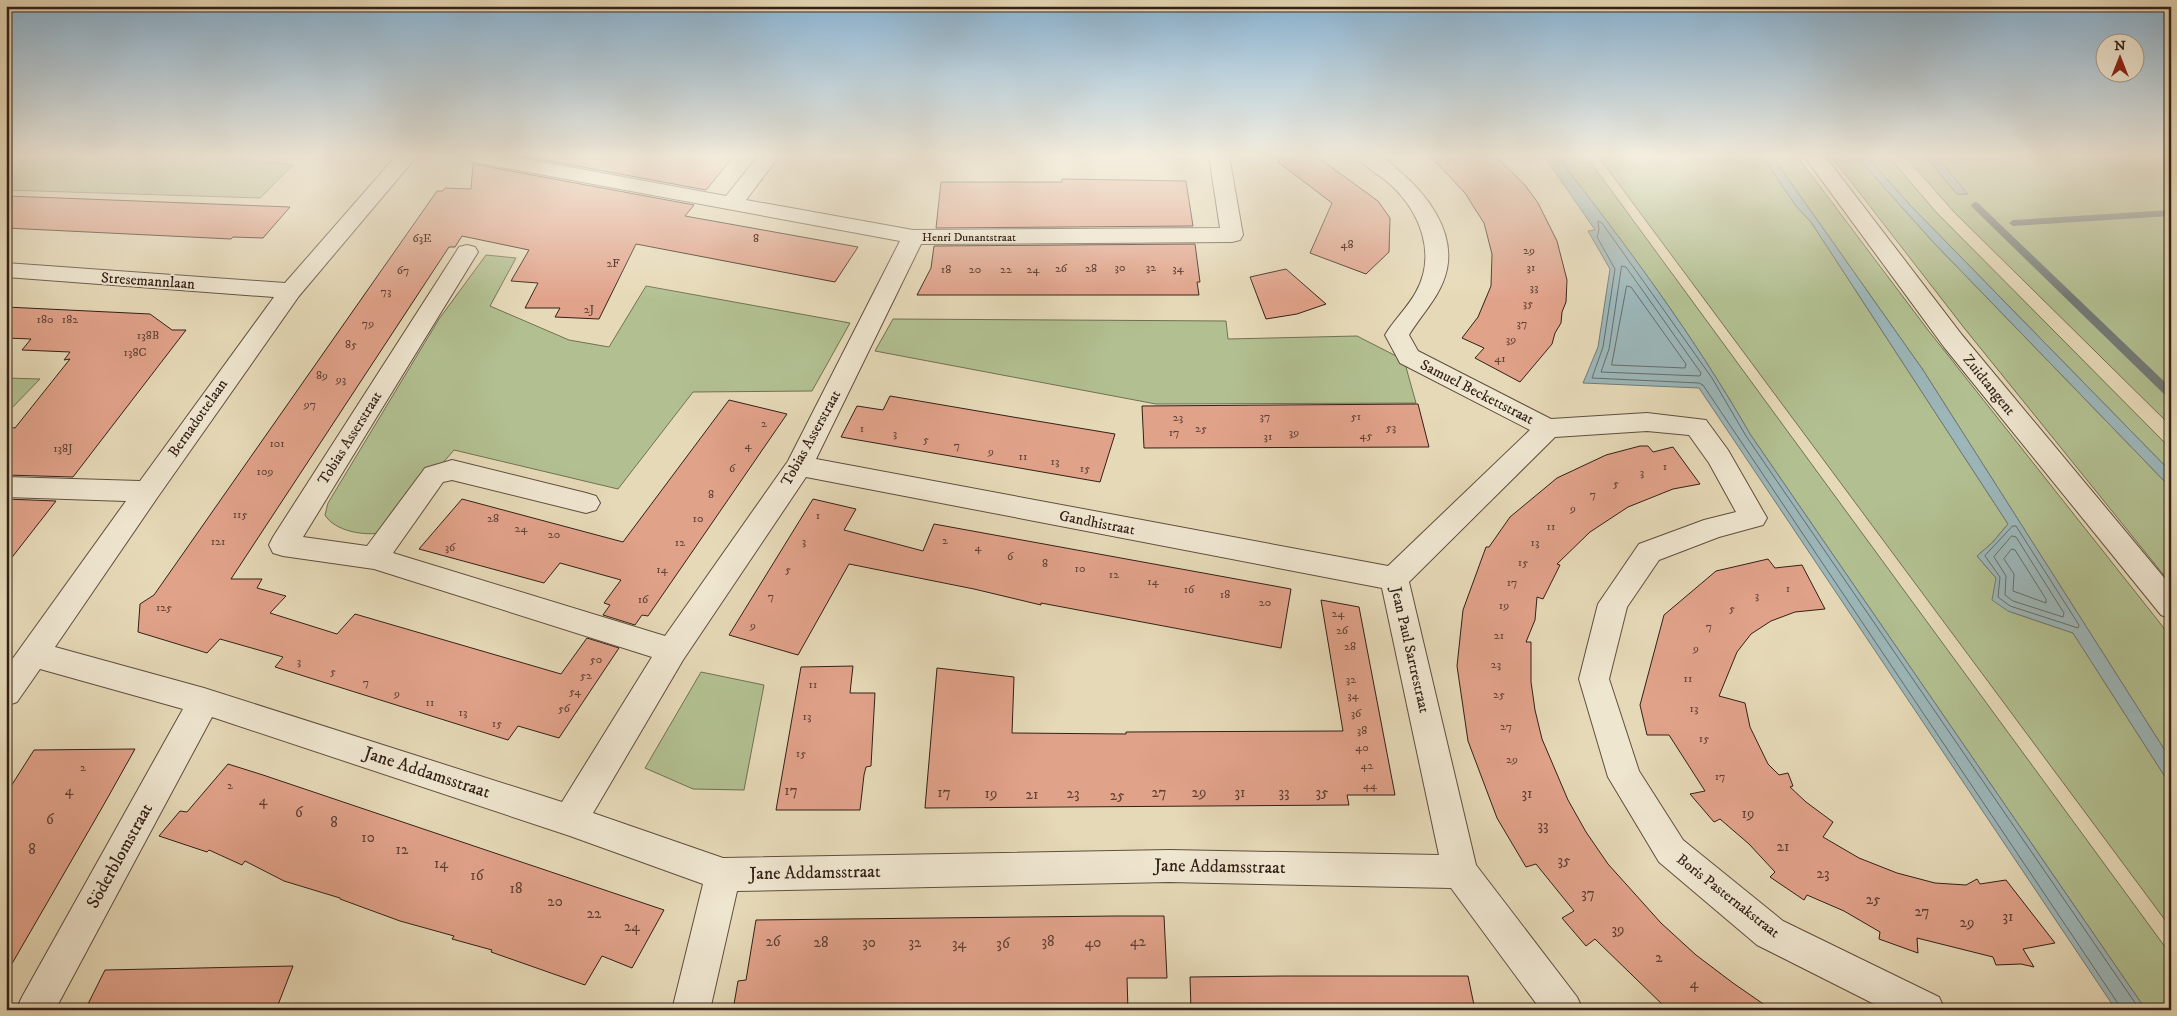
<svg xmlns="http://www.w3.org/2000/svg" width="2177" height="1016" font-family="'IM FELL DW Pica',serif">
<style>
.green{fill:#b2c091;stroke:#727054}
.water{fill:#9cb7ba;stroke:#727b79}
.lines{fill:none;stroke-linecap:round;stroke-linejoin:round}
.shore{stroke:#686c68;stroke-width:1}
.stream{fill:#727b79;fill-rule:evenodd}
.building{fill:#e1a28a;stroke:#332017}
.minor-casing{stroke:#604e3f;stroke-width:2}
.minor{fill:#efe6d0;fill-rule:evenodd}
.labels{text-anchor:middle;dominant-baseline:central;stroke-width:4;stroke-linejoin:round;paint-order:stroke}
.far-street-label{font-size:12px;fill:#332017;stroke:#efe6d0}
.number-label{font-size:12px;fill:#5e4034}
.street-label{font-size:15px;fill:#332017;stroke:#efe6d0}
.near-number-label{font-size:15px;fill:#5e4034}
.near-street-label{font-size:18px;fill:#332017;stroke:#efe6d0}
</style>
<rect width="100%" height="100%" fill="#e6d9b7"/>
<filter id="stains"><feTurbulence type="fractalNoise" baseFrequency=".004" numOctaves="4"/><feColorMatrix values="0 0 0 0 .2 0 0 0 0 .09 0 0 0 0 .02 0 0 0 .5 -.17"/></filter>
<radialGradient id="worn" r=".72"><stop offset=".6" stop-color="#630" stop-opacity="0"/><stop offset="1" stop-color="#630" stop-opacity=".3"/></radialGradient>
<!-- green -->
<g class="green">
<path d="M14,156H211L293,165L260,198L6,190V162Z"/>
<path d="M1557,156H1586L2171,955V1010H2146L1750,434C1694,336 1626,245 1557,156Z"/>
<path d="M1598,156H1762L1796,206L1811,222L2008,524L1992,543L1977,556L1996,578L2008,611L2073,633L2171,786V928Z"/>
<path d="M1772,156H1797L1928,330L2171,637V760L1923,370Z"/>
<path d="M1831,156H1856L1934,243L2171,488V584L1965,329Z"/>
<path d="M1866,156H1888L1936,212L2171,449V472L1910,205Z"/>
<path d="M1905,156H1925L1957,194H1967L1936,156H2171V426L1954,212Z"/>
<path d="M486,255L516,258L490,306L569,340L609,347L646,286L850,323L812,391L693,392L618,489L454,450L383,532C366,537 334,531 325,515L328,503L439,319Z"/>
<path d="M893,319L1226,321L1228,339L1357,336L1404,360L1416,403L1156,404L875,351Z"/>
<path d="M6,378L40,379L6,414Z"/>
<path d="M701,672L764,685L744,790L693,789L645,768Z"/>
</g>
<!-- water -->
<g class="water">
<path d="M1544,156H1557C1626,245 1694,336 1750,434L2146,1010H2116L1699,388L1583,383L1598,347L1610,269L1588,231L1595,230Z"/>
<path d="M1762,156H1772L1923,370L2171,760V786L2073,633L2008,611L1992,600L1996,578L1977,556L1992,543L2008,524L1811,222L1796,206Z"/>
<path d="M1856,156H1866L1910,205L2171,472V488L1934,243Z"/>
<path d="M1925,156H1936L1968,194H1957Z"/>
</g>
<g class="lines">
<!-- shore -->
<g class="shore">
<path d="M1622,266L1626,267L1701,373L1700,376L1601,372L1609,349Z"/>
<path d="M1627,286L1631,287L1686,364L1685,368L1612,365Z"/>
<path d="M2013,526H2016L2079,625L2078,628L2010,606L1998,597L2000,577L1985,556Z"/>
<path d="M2012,536L2016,537L2064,613L2063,617L2013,601L2005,595L2006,576L1994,557Z"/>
<path d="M2012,549L2015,550L2046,599V603L2013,591L2014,574L2004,559Z"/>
<path d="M2120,1010L2119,1005L1703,385L1699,383L1592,378L1603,347L1615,269L1597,237L1599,230L1598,221L1602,223L1712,378L1746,436L2140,1010"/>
</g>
<!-- stream -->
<g class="stream">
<path d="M1975,202L1978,203L2171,388V398L2167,397L1972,207L1971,205Z"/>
<path d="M2171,210V216L2013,226L2009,223L2013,220Z"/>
</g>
</g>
<!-- building -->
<g class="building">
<path d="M523,156H734L706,190Z"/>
<path d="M1282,156H1316L1378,201L1390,218L1389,252L1366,274L1310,253L1332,203L1278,162Z"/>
<path d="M1430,156H1495L1525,185L1538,203L1557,241L1567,280L1566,302L1562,312L1561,323L1555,333L1552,344L1520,382L1475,358L1484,348L1462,338L1478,317L1491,286L1492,254L1484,223L1475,209L1465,193Z"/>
<path d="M473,164L694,205L685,216L858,247L835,282L636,244L599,319L555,317L560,308H525L538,283L511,281L529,250L462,236L455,247H449L231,579H262L257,588L286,596L270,613L337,634L355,614L561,674L587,638L619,648L559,738L518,726L508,740L275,667L283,657L220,639L207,653L138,632L140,604L154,595L437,191H443L445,188L471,189Z"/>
<path d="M1062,179L1186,181L1193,226L936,228L941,182H1062Z"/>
<path d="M6,196L60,198L290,207L263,238L233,237L231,239L6,228Z"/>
<path d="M1195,244L1200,282H1197L1199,295H917L931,268L934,246Z"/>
<path d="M1286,269L1326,304L1297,314L1266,319L1250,277Z"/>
<path d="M6,307L150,314L172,330H186L73,477L6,475V427L15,428L70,359L64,360L70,352L22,350L31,339L6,338Z"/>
<path d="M890,396L1013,417L1115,434L1100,482L841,437L857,406L883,410Z"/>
<path d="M729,400L787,414L648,616L642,615L635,625L603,615L610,605L604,603L621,580L560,563L544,583L419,549L462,499L623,542Z"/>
<path d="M1418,404L1429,447L1144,448L1142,406Z"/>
<path d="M1640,446H1648L1653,452L1673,447L1700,484L1673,489L1628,507L1590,532L1557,564L1560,565L1543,599L1537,597L1535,620L1526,642H1531V682L1535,710L1542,739L1568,800L1586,832L1608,864L1661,923L1696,955L1733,983L1772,1010H1668L1595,939L1586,946L1562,918L1574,911L1536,864L1526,867L1497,818L1468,741L1457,666L1463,610L1486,547H1489L1510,517L1557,478L1606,455Z"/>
<path d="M6,499L56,501L6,565Z"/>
<path d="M813,499L856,509L844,530L923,551L934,524L1291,589L1281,648L1041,603V605L974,589L849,564L798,655L729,635Z"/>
<path d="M1768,559L1775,568L1802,565L1825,609L1795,612L1771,621L1751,634L1737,652L1719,696L1745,703L1750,727L1768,764L1779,775L1788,773L1793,786L1790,787L1806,802L1833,822L1823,837L1859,858L1897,873L1935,883L1966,885L1977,879L1980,884L2006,880L2055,943L2023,949L2034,967L2021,964L1996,965L1993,957L1917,938L1918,953L1879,939L1880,932L1844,911L1807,895L1804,900L1770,877L1775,872L1749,844L1720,819L1714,822L1690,794L1705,791L1669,735H1647L1640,705L1664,615L1716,571Z"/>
<path d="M1321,600L1359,607L1395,795H1347L1349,805L925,808L937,668L1014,677L1012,733L1126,734V732L1343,731Z"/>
<path d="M853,666L850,693H875L871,766L866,767L864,775L860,810H776L801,667Z"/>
<path d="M135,749L103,806L6,974V794L34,750Z"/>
<path d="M228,764L263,775L664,910L632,968L602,956L585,985L491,952L492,950L452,939L454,936L400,921L340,899V898L284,881L245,861L242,865L209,850L207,852L159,836L180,811L187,812Z"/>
<path d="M1116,916H1164L1167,978H1127L1128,1010H733L738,981L746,980L756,920Z"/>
<path d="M293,966L276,1010H85L105,970Z"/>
<path d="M1281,976H1468L1475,1010H1191L1190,977Z"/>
</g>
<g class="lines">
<defs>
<g id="minor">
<path d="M396,156H417L299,296L157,498L55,647L204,688L562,802L652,657L374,569L283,556L273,553L269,545L273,537L456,252L459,247L467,245L475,247L478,252L303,537L367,546L425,468L452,460L586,493L596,496L600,503L596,510L586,513L452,480L443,482L393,553L665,636L788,461L900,241L474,162L467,160L464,156H510L726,196L758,156H779L746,200L913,230L1220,228L1209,156H1229L1243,235L1240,240L1232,242L921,244L816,459L1388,566L1530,430L1400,363L1385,335C1394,320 1408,307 1416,292C1437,254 1420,212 1391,185C1381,175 1364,168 1356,156C1363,156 1372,155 1379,156C1386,158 1393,165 1398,170C1426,193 1455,230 1447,269C1441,296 1423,312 1409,335L1418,351L1551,419L1647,413L1706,420L1728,450L1767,518L1763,525L1719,537L1659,560L1627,607L1609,679L1639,771L1683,840L1783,921L1939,997L1945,1010H1886L1757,945L1659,862L1608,777L1579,679L1598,604L1639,544L1704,520L1736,512L1709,463L1689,435L1647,431L1555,437L1409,582L1476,865L1577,997L1583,1010H1541L1451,888L1169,882L737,891L710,1010H672L703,884L570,836L212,717L55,1010H16L22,997L183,709L40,669L17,702L6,706V668L126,501L6,497V477L140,481L274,297L6,277V263L285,283ZM806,477L1382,588L1439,855L1169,850L723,858L593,813L683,660Z"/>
<path d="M1804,156H1825L1962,335L2171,586V619L2161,615L1944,347Z"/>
</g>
</defs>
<!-- minor casing -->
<use href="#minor" class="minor-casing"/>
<!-- minor -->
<use href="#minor" class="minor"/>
</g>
<!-- sky -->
<linearGradient id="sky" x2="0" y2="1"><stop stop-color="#89b5d6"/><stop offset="0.52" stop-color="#f4eedf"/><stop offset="1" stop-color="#f4eedf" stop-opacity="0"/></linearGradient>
<rect width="2177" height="299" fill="url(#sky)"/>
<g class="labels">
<!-- far-street labels -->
<g class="far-street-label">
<text x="969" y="237">Henri Dunantstraat</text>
</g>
<!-- number labels -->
<g class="number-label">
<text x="422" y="238">63E</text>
<text x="756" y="238">8</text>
<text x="1347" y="244">48</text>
<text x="1529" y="250">29</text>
<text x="613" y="263">2F</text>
<text x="1120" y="267">30</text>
<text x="1151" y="267">32</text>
<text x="1531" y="267">31</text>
<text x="1061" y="268">26</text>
<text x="1091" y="268">28</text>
<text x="1178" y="268">34</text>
<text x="946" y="269">18</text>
<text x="975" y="269">20</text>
<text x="1006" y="269">22</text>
<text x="1033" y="269">24</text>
<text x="403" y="270">67</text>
<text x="1534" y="287">33</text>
<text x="386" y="291">73</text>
<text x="1528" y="303">35</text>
<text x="589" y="309">2J</text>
<text x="45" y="319">180</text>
<text x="70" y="319">182</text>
<text x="368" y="323">79</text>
<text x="1522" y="323">37</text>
<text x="148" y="335">138B</text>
<text x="1511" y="339">39</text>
<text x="351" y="344">85</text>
<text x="135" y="352">138C</text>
<text x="1500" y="358">41</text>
<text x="322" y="375">89</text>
<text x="341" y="379">93</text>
<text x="310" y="404">97</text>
<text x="1265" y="416">37</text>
<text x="1356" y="416">51</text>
<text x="1178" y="417">23</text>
<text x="764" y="423">2</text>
<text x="1391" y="427">53</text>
<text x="862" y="428">1</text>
<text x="1201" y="428">25</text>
<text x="1174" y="432">17</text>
<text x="1294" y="432">39</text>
<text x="895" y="433">3</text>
<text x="1366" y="435">45</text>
<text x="1268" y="436">31</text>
<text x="926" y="439">5</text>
<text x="277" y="443">101</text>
<text x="748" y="445">4</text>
<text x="957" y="445">7</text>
<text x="63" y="448">138J</text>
<text x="991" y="451">9</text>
<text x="1023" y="456">11</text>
<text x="1055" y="461">13</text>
<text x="1665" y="466">1</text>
<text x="732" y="468">6</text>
<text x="1085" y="468">15</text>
<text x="265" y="471">109</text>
<text x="1642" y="472">3</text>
<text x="1616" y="483">5</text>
<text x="711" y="494">8</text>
<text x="1593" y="494">7</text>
<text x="1573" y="508">9</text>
<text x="240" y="514">115</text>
<text x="818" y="515">1</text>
<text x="493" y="518">28</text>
<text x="698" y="518">10</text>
<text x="1551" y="526">11</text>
<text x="521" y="528">24</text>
<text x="554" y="534">20</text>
<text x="945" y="540">2</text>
<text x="218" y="541">121</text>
<text x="804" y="541">3</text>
<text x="680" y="542">12</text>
<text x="1535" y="542">13</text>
<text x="450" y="547">36</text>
<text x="978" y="547">4</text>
<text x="1010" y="556">6</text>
<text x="1523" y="562">15</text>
<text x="1045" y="563">8</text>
<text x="1080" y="568">10</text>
<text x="662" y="569">14</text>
<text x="788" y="569">5</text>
<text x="1114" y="574">12</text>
<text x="1153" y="581">14</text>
<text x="1512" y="582">17</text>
<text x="1788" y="588">1</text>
<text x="1189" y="589">16</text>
<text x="1225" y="594">18</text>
<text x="1757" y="595">3</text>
<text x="771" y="596">7</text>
<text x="643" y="599">16</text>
<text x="1265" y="602">20</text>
<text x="1504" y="605">19</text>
<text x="164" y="607">125</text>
<text x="1732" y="608">5</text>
<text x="1338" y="613">24</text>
<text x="753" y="625">9</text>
<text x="1709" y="626">7</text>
<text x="1342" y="630">26</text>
<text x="1499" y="635">21</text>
<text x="1350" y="646">28</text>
<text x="1696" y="648">9</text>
<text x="596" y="659">50</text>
<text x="299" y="661">3</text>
<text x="1496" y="664">23</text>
<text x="333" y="671">5</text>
<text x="586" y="675">52</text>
<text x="1688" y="678">11</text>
<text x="1351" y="679">32</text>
<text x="366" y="682">7</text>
<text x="813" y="684">11</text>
<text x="575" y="691">54</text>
<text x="397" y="693">9</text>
<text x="1499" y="694">25</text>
<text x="1353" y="695">34</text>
<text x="430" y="702">11</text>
<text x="564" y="708">56</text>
<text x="1694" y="708">13</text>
<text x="463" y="712">13</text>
<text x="1356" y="713">36</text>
<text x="807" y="716">13</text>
<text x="497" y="723">15</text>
<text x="1506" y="726">27</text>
<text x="1362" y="730">38</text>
<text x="1704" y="738">15</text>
<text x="1362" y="747">40</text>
<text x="801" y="753">15</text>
<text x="1512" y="759">29</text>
<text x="1367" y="765">42</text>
<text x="83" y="767">2</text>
<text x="1720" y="776">17</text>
<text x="230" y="785">2</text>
<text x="1370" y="785">44</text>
</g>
<!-- street labels -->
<g class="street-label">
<text transform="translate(148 281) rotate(4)">Stresemannlaan</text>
<text transform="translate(1989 385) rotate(51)">Zuidtangent</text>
<text transform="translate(1477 392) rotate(27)">Samuel Beckettstraat</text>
<text transform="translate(198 418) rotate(-55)">Bernadottelaan</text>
<text transform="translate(350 438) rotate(-58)">Tobias Asserstraat</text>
<text transform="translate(811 438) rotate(-61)">Tobias Asserstraat</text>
<text transform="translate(1097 523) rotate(11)">Gandhistraat</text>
<text transform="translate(1410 650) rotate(77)">Jean Paul Sartrestraat</text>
<text transform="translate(1728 896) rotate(38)">Boris Pasternakstraat</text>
</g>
<!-- near-number labels -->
<g class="near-number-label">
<text x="69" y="790">4</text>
<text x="791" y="790">17</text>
<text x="944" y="792">17</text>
<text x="1159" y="792">27</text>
<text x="1199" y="792">29</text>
<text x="1240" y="792">31</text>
<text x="1284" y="792">33</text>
<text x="1322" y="792">35</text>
<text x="991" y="793">19</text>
<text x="1073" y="793">23</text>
<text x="1527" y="793">31</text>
<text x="1032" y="794">21</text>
<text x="1117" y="795">25</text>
<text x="263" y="800">4</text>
<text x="299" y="812">6</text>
<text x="1748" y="813">19</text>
<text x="50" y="819">6</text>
<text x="334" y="822">8</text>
<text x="1543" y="825">33</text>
<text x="368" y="837">10</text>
<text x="1783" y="846">21</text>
<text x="32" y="849">8</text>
<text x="402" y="849">12</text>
<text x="1564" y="860">35</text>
<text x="441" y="863">14</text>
<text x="1823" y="873">23</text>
<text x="477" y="875">16</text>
<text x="516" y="888">18</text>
<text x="1588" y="893">37</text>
<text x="1873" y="899">25</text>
<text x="555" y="901">20</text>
<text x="1922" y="911">27</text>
<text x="594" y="913">22</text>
<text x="2008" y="916">31</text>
<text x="1967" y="922">29</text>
<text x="632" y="926">24</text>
<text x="1618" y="929">39</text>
<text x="773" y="941">26</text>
<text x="1048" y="941">38</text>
<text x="1138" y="941">42</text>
<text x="821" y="942">28</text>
<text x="869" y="942">30</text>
<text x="915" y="942">32</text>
<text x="1093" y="942">40</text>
<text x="959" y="943">34</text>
<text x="1003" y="943">36</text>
<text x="1659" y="957">2</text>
<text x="1694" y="983">4</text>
</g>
<!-- near-street labels -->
<g class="near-street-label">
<text transform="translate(427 773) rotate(18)">Jane Addamsstraat</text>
<text transform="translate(120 856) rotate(-61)">Söderblomstraat</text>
<text transform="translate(1220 867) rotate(1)">Jane Addamsstraat</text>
<text transform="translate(815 873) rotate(-1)">Jane Addamsstraat</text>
</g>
</g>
<!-- margin -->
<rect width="2177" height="1016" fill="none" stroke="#e6d9b7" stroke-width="25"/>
<rect x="8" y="8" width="2162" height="1001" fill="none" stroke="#332017" stroke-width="2.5"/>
<rect x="12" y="12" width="2152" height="991" fill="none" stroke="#332017"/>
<!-- north arrow -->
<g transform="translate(2120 58)"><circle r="24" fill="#efe6d0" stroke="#a49786"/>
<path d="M0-4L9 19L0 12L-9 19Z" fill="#8f2418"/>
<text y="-8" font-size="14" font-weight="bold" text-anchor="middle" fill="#332017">N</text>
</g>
<rect width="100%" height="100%" filter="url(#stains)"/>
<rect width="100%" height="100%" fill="url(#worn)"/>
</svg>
